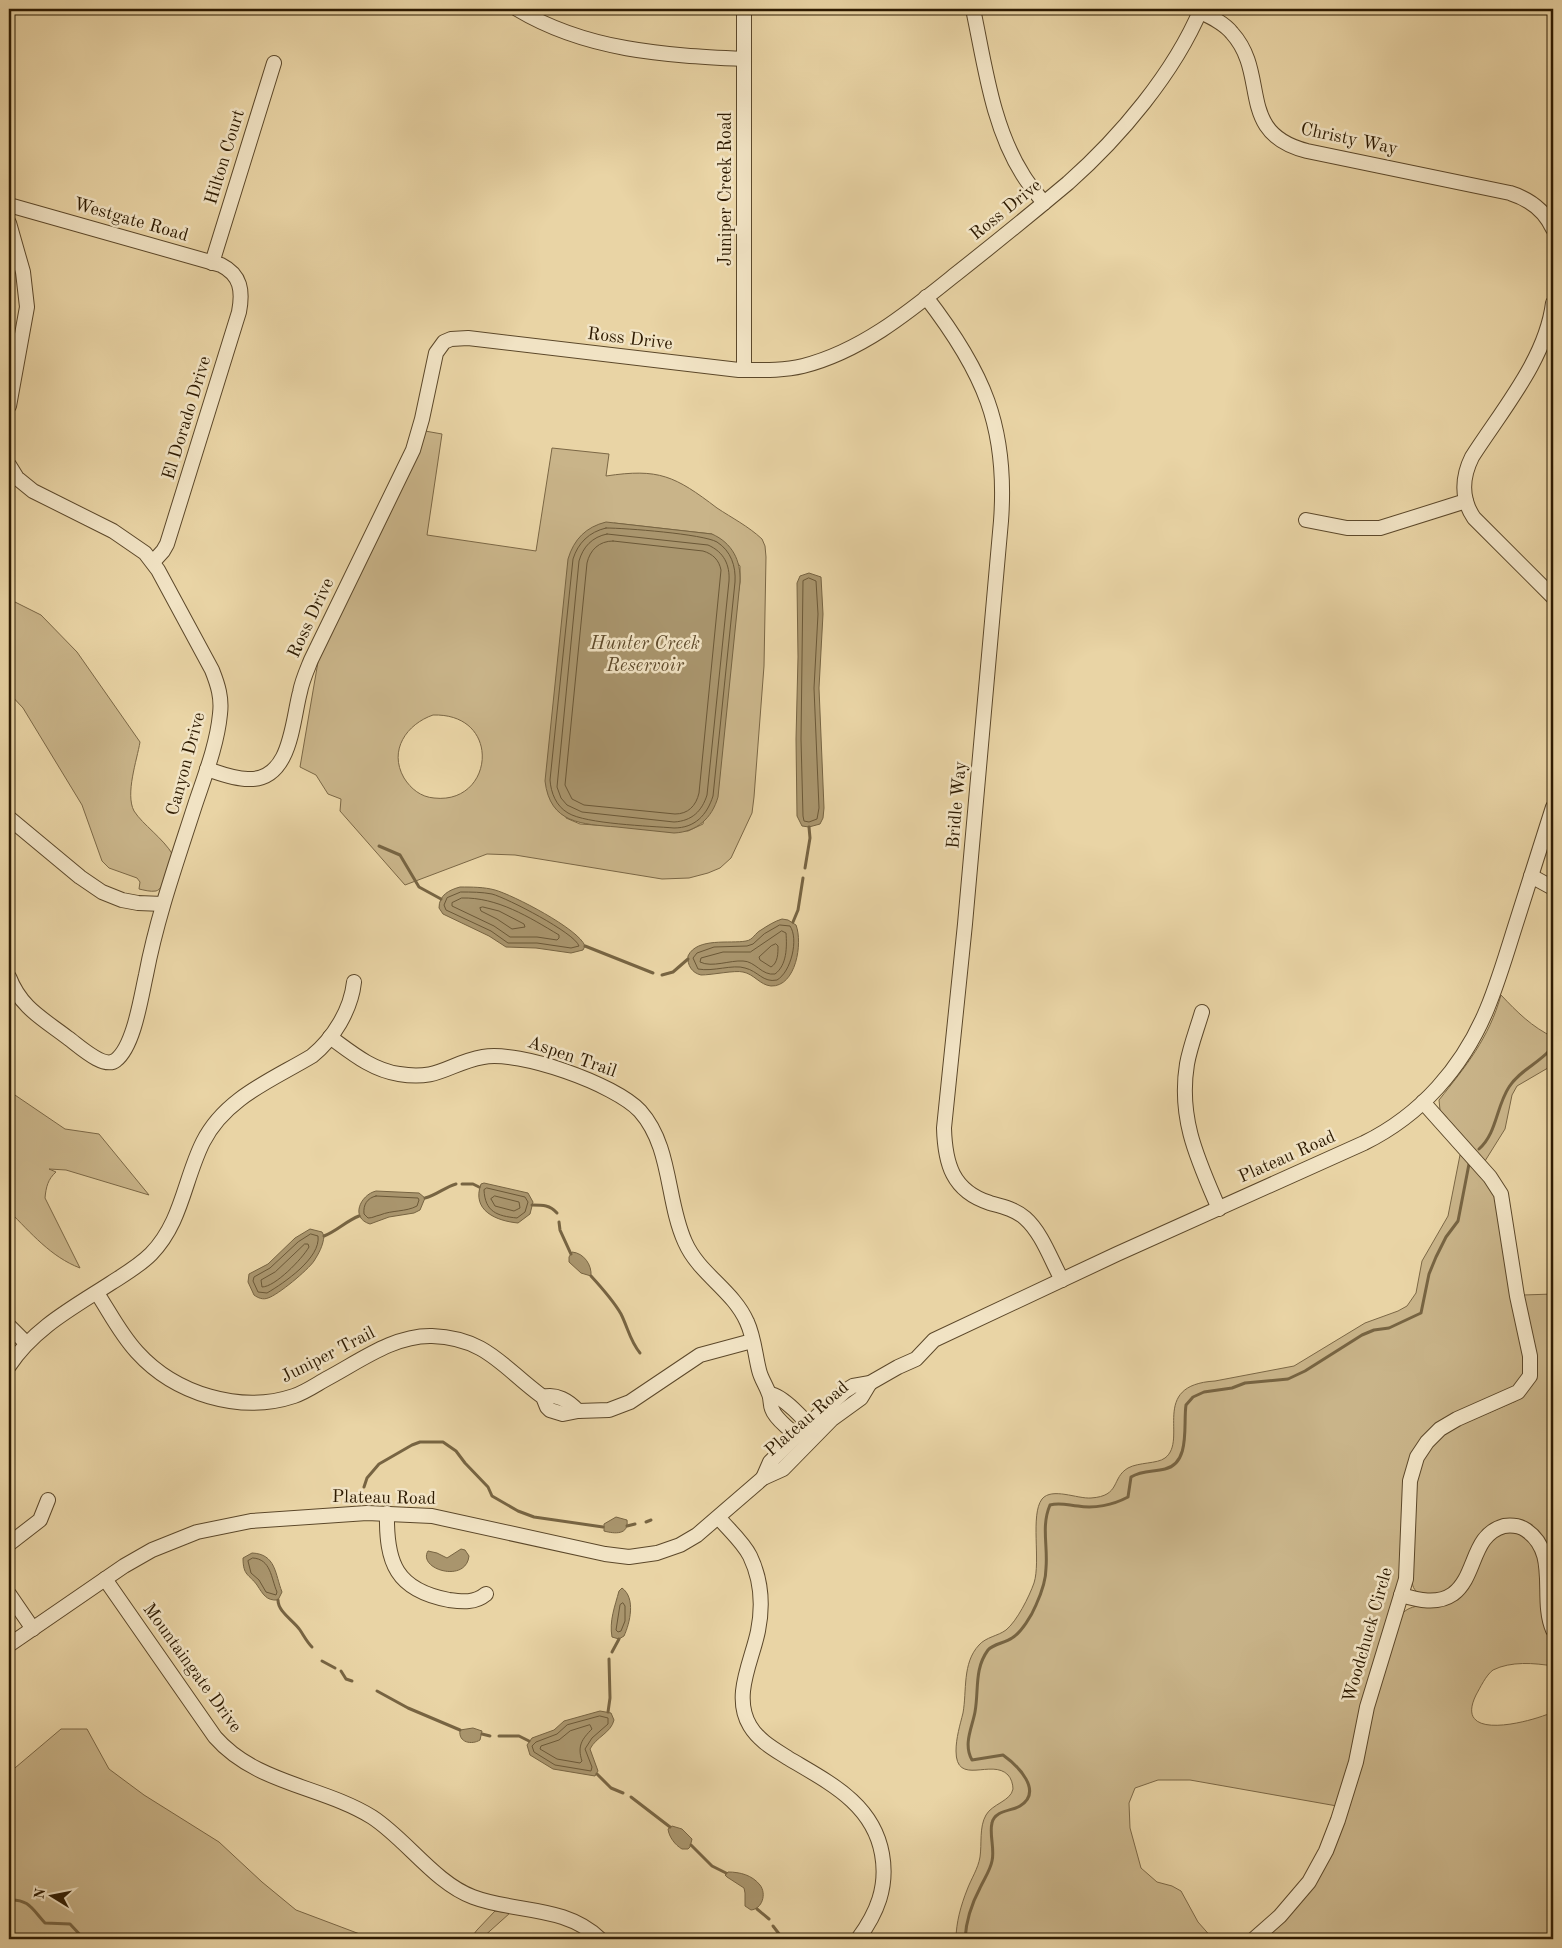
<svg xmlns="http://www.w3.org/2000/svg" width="1562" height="1948" font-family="'Old Standard TT',serif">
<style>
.green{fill:#c9b489;stroke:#7b6745;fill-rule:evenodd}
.water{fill:#a9956d;stroke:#776442}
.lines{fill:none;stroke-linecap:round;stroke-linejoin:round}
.shore{stroke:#6b5837;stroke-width:1}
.stream{stroke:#776442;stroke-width:3}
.minor-casing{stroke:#5c482a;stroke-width:16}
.minor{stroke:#f1e3c4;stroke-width:14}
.labels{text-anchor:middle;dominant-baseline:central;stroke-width:5;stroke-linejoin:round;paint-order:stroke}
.street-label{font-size:18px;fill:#2d1a01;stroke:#f1e3c4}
.water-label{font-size:19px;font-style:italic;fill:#5f4b2c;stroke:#f1e3c4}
</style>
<rect width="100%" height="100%" fill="#e9d4a5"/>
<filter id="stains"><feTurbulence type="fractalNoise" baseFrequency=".004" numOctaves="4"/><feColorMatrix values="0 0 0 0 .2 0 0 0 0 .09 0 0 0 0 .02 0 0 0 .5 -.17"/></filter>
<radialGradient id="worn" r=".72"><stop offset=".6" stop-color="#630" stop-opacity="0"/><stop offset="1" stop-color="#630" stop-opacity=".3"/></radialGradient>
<!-- green -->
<g class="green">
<path d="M425,431L442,434L427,535L536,551L552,448L609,454L606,476C659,468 675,476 717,508C732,518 748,526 762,539L765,546L766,557L764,666L754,797L752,813L731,858L720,868L708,873L689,878L662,879L515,855L487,854L405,885L340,811L341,799L328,794L316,775L300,767L319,656L388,518L416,456ZM614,523L712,534L740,566V582L703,824L688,831L580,824L566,818ZM433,715C503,713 494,805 434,798C421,797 411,789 404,778C388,750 407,724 433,715Z"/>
<path d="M9,599L41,615L77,652L140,742C137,760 125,794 134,811C143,825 163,838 173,855C170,863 165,889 156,891C150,892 144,890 139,889L140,882L137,878L109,868L102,861L82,805L23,708L9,693Z"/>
<path d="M1501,995C1517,1012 1532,1027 1553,1037V1065L1517,1086L1512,1095L1505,1129L1485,1161L1440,1110L1439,1100C1466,1066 1489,1038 1501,995Z"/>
<path d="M9,1091L65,1129L99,1134L149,1195L66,1170L49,1169L56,1172C48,1179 46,1187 45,1198L80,1268C51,1257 31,1233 9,1211Z"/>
<path d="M1460,1155L1478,1171L1496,1196L1524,1358L1523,1376L1517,1385L1423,1437L1398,1586L1337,1806L1190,1780H1158L1135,1788L1129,1803L1130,1828L1141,1868L1157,1882L1172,1886L1181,1891L1198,1922L1213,1939H956C956,1923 961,1905 967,1890C971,1879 978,1869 980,1857C982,1844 979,1827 986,1815C992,1804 1011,1801 1013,1789C1013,1784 1011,1778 1008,1775C992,1758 956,1787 956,1751C956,1738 960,1725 963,1713C967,1691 962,1663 979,1645C986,1637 998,1636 1006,1630C1017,1621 1029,1597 1034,1583C1041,1561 1030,1515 1042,1499C1052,1487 1077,1499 1091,1498C1121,1496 1111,1478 1128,1468C1139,1462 1157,1464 1165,1458C1189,1440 1148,1385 1215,1381L1294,1366L1365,1323L1398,1311L1407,1306L1416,1293L1422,1261L1448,1216Z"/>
<path d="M1553,1294V1613L1532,1528L1483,1532C1467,1551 1467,1585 1440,1593C1433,1595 1427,1596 1421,1594C1413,1591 1412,1585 1412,1578L1416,1482L1420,1464L1431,1446L1445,1433L1460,1425L1516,1401L1526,1392L1523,1295Z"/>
<path d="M1510,1531C1514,1532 1519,1532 1522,1534C1545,1545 1544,1606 1547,1629L1553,1639V1666C1534,1663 1511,1661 1493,1670C1486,1675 1480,1688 1476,1695C1452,1744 1534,1721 1553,1712V1939H1264L1284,1922L1318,1879L1402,1614C1411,1603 1429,1606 1442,1605L1488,1542L1500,1534Z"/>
<path d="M61,1729H87L109,1769L144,1795L219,1842L262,1882L296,1910L373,1939H9V1773Z"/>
<path d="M495,1911L510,1913L481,1939H470L477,1930Z"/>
</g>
<!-- water -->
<g class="water">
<path d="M606,522L712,534C732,543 741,560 740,582L718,797C712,818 697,832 674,833C655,831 636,829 617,827C582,824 550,824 545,781L568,559C574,539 586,527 606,522Z"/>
<path d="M809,573L821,577L823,614L819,688L824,808L823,818L820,824L809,827L802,826L797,816L796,739L798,657L797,583L800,576Z"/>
<path d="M460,887C472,887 484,887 495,890C513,895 579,929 585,946L583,950L571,953L536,948L506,947L489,936L443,914L439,908C439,895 449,890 460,887Z"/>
<path d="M782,919L788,920L796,925C803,943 796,987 771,986C760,985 754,974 743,972C735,970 712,975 701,975C692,973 687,965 688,956C697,937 730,944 746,941C753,940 755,933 761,930C767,926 775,921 782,919Z"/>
<path d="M484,1183L528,1193L533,1202L530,1214L518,1223C497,1221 471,1211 481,1184Z"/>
<path d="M376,1191L419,1193L425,1198L420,1210L414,1213L389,1217L370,1224C350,1218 360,1195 376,1191Z"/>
<path d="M310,1229L322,1232L324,1236C323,1246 319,1253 314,1261C308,1270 278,1295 268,1298C263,1300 258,1298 254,1295L248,1282L249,1274L268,1264L295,1238Z"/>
<path d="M572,1252C584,1253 592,1265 591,1276L581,1273L569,1262V1257Z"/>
<path d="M616,1517L627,1520C629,1535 615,1534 604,1531V1524Z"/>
<path d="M461,1549L465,1550L469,1556C466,1584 417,1569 428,1551L437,1553L447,1558Z"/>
<path d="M252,1553C276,1554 275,1574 282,1592L278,1600C266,1601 263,1594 257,1585C249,1574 243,1576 243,1558Z"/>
<path d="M622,1588C636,1598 630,1623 624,1636L619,1639L612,1637C609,1621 615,1606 619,1591Z"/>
<path d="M600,1711L611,1713L614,1720C611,1733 596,1737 590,1749L598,1771L595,1776L553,1769L530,1755L527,1745L532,1738L554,1730L564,1721Z"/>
<path d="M473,1728L482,1731L480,1740C472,1745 458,1743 460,1730Z"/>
<path d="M672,1826L682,1829L692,1839L690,1847L688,1849H682C675,1845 669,1837 668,1829Z"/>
<path d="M728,1872C740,1872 752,1875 760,1885C767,1894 762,1909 751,1910L745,1906V1893L744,1888L727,1877L725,1875Z"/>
</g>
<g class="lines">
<!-- shore -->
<g class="shore">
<path d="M606,528C625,528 703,534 717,542C731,551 736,566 735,582L713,796C707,815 695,828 674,828C650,826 586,824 568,813C556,806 551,793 550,780L573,559C578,543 589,532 606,528Z"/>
<path d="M607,534L708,545C724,552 730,565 729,581L707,795C702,811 692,821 674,822L582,812L567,805L561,798L557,787L579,561C583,547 592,537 607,534Z"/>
<path d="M613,541L703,551C713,554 719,560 721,570L699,793C696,806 688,814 675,814L584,805L572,799L565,785L587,563C590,550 599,541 613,541Z"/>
<path d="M809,578L816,581L818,614L814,688L819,808L817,819L809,822L804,821L803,816L801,739L803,581Z"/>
<path d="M461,892C471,892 482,892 492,894C507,898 575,933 579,946L571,948L537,943H508L491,931L446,910L444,905L447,898Z"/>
<path d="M462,898C497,897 529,917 559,935V938L557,940L537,937H510L494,926L452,906V903Z"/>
<path d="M483,907L499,911L524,924L525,927L512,929L497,919L481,911L480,908Z"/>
<path d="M780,925L790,926C799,939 791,972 777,980C763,983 758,971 745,968C733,964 713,972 698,969L693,958L697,953L714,947L747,946L753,944L764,934Z"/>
<path d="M782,931L786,933C787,947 787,965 775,974C762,976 755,961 743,961C730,960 712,968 700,962L701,958L723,952H750Z"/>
<path d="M776,944L778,946C778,953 778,963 771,967L760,960L759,957L771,946Z"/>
<path d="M487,1188L525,1197L528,1202L525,1212L517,1218C497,1216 485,1212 484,1190Z"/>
<path d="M376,1196L418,1198L419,1200L417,1206C406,1212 392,1210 380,1215C375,1216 373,1218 368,1218L364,1214C363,1205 367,1198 376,1196Z"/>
<path d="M495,1196L519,1202L520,1208L514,1211L495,1206L491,1199Z"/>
<path d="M311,1234L318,1236C321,1258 284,1283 267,1293L258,1292L253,1281L254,1277L270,1268L298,1242Z"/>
<path d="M305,1244H308L309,1247C302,1259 275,1287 262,1287L261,1280L275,1272Z"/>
<path d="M253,1558C271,1559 271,1578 277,1592L276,1595L266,1592L259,1580L251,1573L248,1561Z"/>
<path d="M623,1603L625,1606V1621L621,1631L618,1632L616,1630L620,1605Z"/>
<path d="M600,1716L608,1718V1724L592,1738L585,1749L592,1767L591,1771L555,1765L534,1752L532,1746L536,1742L557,1734L567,1725Z"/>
<path d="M590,1725L592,1729C582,1739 577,1746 582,1761L580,1763L557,1759L540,1749L541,1746L559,1740L570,1731Z"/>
</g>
<!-- stream -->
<g class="stream">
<path d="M379,846L400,855L419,887L441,899"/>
<path d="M805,868L810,838L809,827"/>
<path d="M793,922L798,910L803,878"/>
<path d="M585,946L653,973"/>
<path d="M662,975L673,972L688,959"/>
<path d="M1479,1149C1497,1133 1496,1107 1509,1087C1518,1072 1537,1064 1549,1051H1553"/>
<path d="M462,1184H473L479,1187"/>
<path d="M425,1198C437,1195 445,1187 456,1184"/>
<path d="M532,1205C543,1205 550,1205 557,1213"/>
<path d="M559,1222L560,1230L571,1254"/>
<path d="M324,1236C337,1231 346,1221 359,1216"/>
<path d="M591,1276C602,1288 613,1300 621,1314C628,1328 630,1341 640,1353"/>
<path d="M364,1487L367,1478L379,1464L412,1445L420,1442H443L456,1451L465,1463L488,1487L492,1496L518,1511L534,1517L603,1527"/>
<path d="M646,1522L651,1520"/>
<path d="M627,1526L635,1524"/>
<path d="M278,1600C278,1612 293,1620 300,1630C304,1636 307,1642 312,1647"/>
<path d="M612,1652L619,1639"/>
<path d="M322,1661L335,1668"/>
<path d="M341,1671L346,1679L352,1681"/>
<path d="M377,1691L408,1708L460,1730"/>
<path d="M608,1712L610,1698L609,1659"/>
<path d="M482,1734L490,1736"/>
<path d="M499,1736H519L529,1741"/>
<path d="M597,1774L611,1788L623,1793"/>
<path d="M631,1797L670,1827"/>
<path d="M691,1845L712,1866L726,1873"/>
<path d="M9,1900C29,1899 32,1909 45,1923L70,1924L84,1939"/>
<path d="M757,1909L769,1919"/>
<path d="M773,1926L783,1939"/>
<path d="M965,1939C966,1922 972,1903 980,1888C984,1879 990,1871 992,1861C995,1849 989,1834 992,1823C995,1810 1012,1811 1020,1806C1044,1791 1017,1765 1003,1755L972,1760C963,1744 972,1728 975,1712C979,1690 974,1669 988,1650C993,1644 1005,1643 1012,1638C1021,1633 1032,1615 1036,1605C1041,1594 1046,1581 1046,1568C1048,1546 1041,1526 1050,1505C1059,1502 1068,1505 1078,1506C1094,1509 1113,1505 1128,1497L1131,1477C1142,1470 1153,1472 1165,1469C1191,1463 1183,1424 1186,1405L1193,1397L1204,1392L1232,1388L1245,1383L1288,1379L1305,1371L1362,1335L1374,1330L1389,1328L1421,1313L1429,1274L1436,1257L1446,1237L1458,1221L1469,1164"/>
</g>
<defs>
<g id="minor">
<path d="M517,9C587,51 664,55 744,59"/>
<path d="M744,9V370"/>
<path d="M973,9C985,65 992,126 1023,175C1029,185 1037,194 1044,203"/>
<path d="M1200,12C1211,17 1224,23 1232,33C1270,75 1235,133 1307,151L1510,193C1529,199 1545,211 1553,229"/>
<path d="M9,205L221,265C241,275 243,291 239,312L167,544L163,551L153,562"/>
<path d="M9,223L23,272L27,307L9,406"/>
<path d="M212,263L274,63"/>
<path d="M926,297C983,371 1008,426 1001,521L965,924L944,1128C945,1163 952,1191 990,1203C1001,1206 1015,1209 1025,1218C1042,1233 1051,1260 1062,1280"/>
<path d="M1553,303C1546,359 1502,410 1472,457C1462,477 1461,499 1474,518L1553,597"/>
<path d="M9,465L17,478L33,491L113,531L145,553L158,570L212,670C218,685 222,698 220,714C217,745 205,775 195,805C177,861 157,917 146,975C141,997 134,1046 116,1060C104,1070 78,1045 68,1038C42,1018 21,1008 9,977"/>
<path d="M1306,520L1347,528H1380L1466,501"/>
<path d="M207,769C219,773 234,779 248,779C291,781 292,722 300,692C302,681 307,670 311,660L413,450L422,419L436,353L444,342L451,339L468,338L739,370C760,370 782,371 803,366C862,351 910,311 956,274C994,244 1031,214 1068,183C1120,137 1174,73 1201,9"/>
<path d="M9,818L80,877L102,892L122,900L138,903L163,904"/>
<path d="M1531,876L1553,888"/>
<path d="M1202,1012C1197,1029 1190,1047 1187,1064C1178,1119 1198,1160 1219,1209"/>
<path d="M330,1037C352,1053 372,1070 399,1074C439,1081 449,1063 483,1057C519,1050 615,1084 640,1111C672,1147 666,1200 685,1242C699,1274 733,1290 747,1322C754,1337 755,1354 759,1370C761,1379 766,1385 769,1394C771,1398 770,1404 772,1409C775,1418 795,1436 804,1438"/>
<path d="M97,1293C110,1313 121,1335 137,1352C175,1394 240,1414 294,1396C306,1392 317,1384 328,1378C360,1361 394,1335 432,1336C487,1338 503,1368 543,1397L547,1407L550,1410L563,1414L578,1411L609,1410L630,1402L700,1355L752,1341"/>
<path d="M9,1326L26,1343"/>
<path d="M9,1366C34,1328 74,1307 111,1283C125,1274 139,1266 151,1254C182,1222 184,1180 203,1142C225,1098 272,1080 312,1056C333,1039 351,1010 354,982"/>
<path d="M770,1394C782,1396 807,1420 811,1431"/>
<path d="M543,1397C556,1393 569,1401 578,1411"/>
<path d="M763,1478L770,1462L813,1420L845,1391L853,1386L870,1383L898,1367L916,1359L934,1340L1117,1254L1364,1143C1421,1115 1463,1067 1487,1009C1497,985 1505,959 1513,933C1526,891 1540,849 1553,807"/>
<path d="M387,1513C386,1563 396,1590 449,1600C463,1602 475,1603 486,1594"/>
<path d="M719,1518C729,1530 743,1542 750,1556C761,1579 763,1606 758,1631C752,1661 732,1696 750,1726C759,1741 774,1749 788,1758C828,1782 873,1803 882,1854C888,1887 877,1913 858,1939"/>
<path d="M9,1544L40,1520L48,1500"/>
<path d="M105,1579L215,1737C256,1784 322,1786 372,1817C406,1839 435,1883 473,1897C515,1913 565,1905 600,1939"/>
<path d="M9,1594L33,1629"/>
<path d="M1401,1595C1418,1600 1437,1605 1453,1594C1477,1576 1471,1535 1504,1526C1512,1525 1520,1526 1526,1530C1560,1553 1539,1598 1553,1630"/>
<path d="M9,1645L124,1566L152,1550L197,1532L251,1521L367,1513L432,1516L605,1554L629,1557L657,1553L680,1545L697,1535L763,1478L783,1469L832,1419L861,1398L870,1383"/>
<path d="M1254,1939L1280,1916L1309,1882L1326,1851L1338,1820L1356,1762L1367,1707L1406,1579L1410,1481L1417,1457L1427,1442L1440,1429L1457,1419L1518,1392L1530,1376V1356L1517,1296L1501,1194L1490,1177L1423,1102"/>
</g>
</defs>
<!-- minor casing -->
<use href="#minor" class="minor-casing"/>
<!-- minor -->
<use href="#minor" class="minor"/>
</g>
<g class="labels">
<!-- street labels -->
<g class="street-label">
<text transform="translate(1349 139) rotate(12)">Christy Way</text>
<text transform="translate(225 157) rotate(-73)">Hilton Court</text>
<text transform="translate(726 189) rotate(-90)">Juniper Creek Road</text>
<text transform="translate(1006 210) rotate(-39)">Ross Drive</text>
<text transform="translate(131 220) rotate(16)">Westgate Road</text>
<text transform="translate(630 339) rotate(7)">Ross Drive</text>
<text transform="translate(187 418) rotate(-73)">El Dorado Drive</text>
<text transform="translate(311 618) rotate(-65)">Ross Drive</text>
<text transform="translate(186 764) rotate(-75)">Canyon Drive</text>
<text transform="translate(957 805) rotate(-85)">Bridle Way</text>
<text transform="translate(572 1057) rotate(19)">Aspen Trail</text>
<text transform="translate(1287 1157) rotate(-24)">Plateau Road</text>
<text transform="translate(328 1355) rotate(-27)">Juniper Trail</text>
<text transform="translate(807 1419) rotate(-41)">Plateau Road</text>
<text transform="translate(384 1498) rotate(1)">Plateau Road</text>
<text transform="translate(1368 1635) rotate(-74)">Woodchuck Circle</text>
<text transform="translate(192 1668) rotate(54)">Mountaingate Drive</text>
</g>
<!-- water labels -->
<g class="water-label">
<text x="645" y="644">Hunter Creek<tspan x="645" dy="22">Reservoir</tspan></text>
</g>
</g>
<!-- margin -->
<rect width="1562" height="1948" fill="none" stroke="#e9d4a5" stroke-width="30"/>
<rect x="10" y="10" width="1542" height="1928" fill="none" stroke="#2d1a01" stroke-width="2.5"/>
<rect x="15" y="15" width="1532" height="1918" fill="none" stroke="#2d1a01"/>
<!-- north arrow -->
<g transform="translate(52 1896) rotate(280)" stroke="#f1e3c4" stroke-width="4" paint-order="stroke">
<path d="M0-4L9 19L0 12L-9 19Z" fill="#2d1a01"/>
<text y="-8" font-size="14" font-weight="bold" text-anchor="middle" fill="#2d1a01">N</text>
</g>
<rect width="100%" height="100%" filter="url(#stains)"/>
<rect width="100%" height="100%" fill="url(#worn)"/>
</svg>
